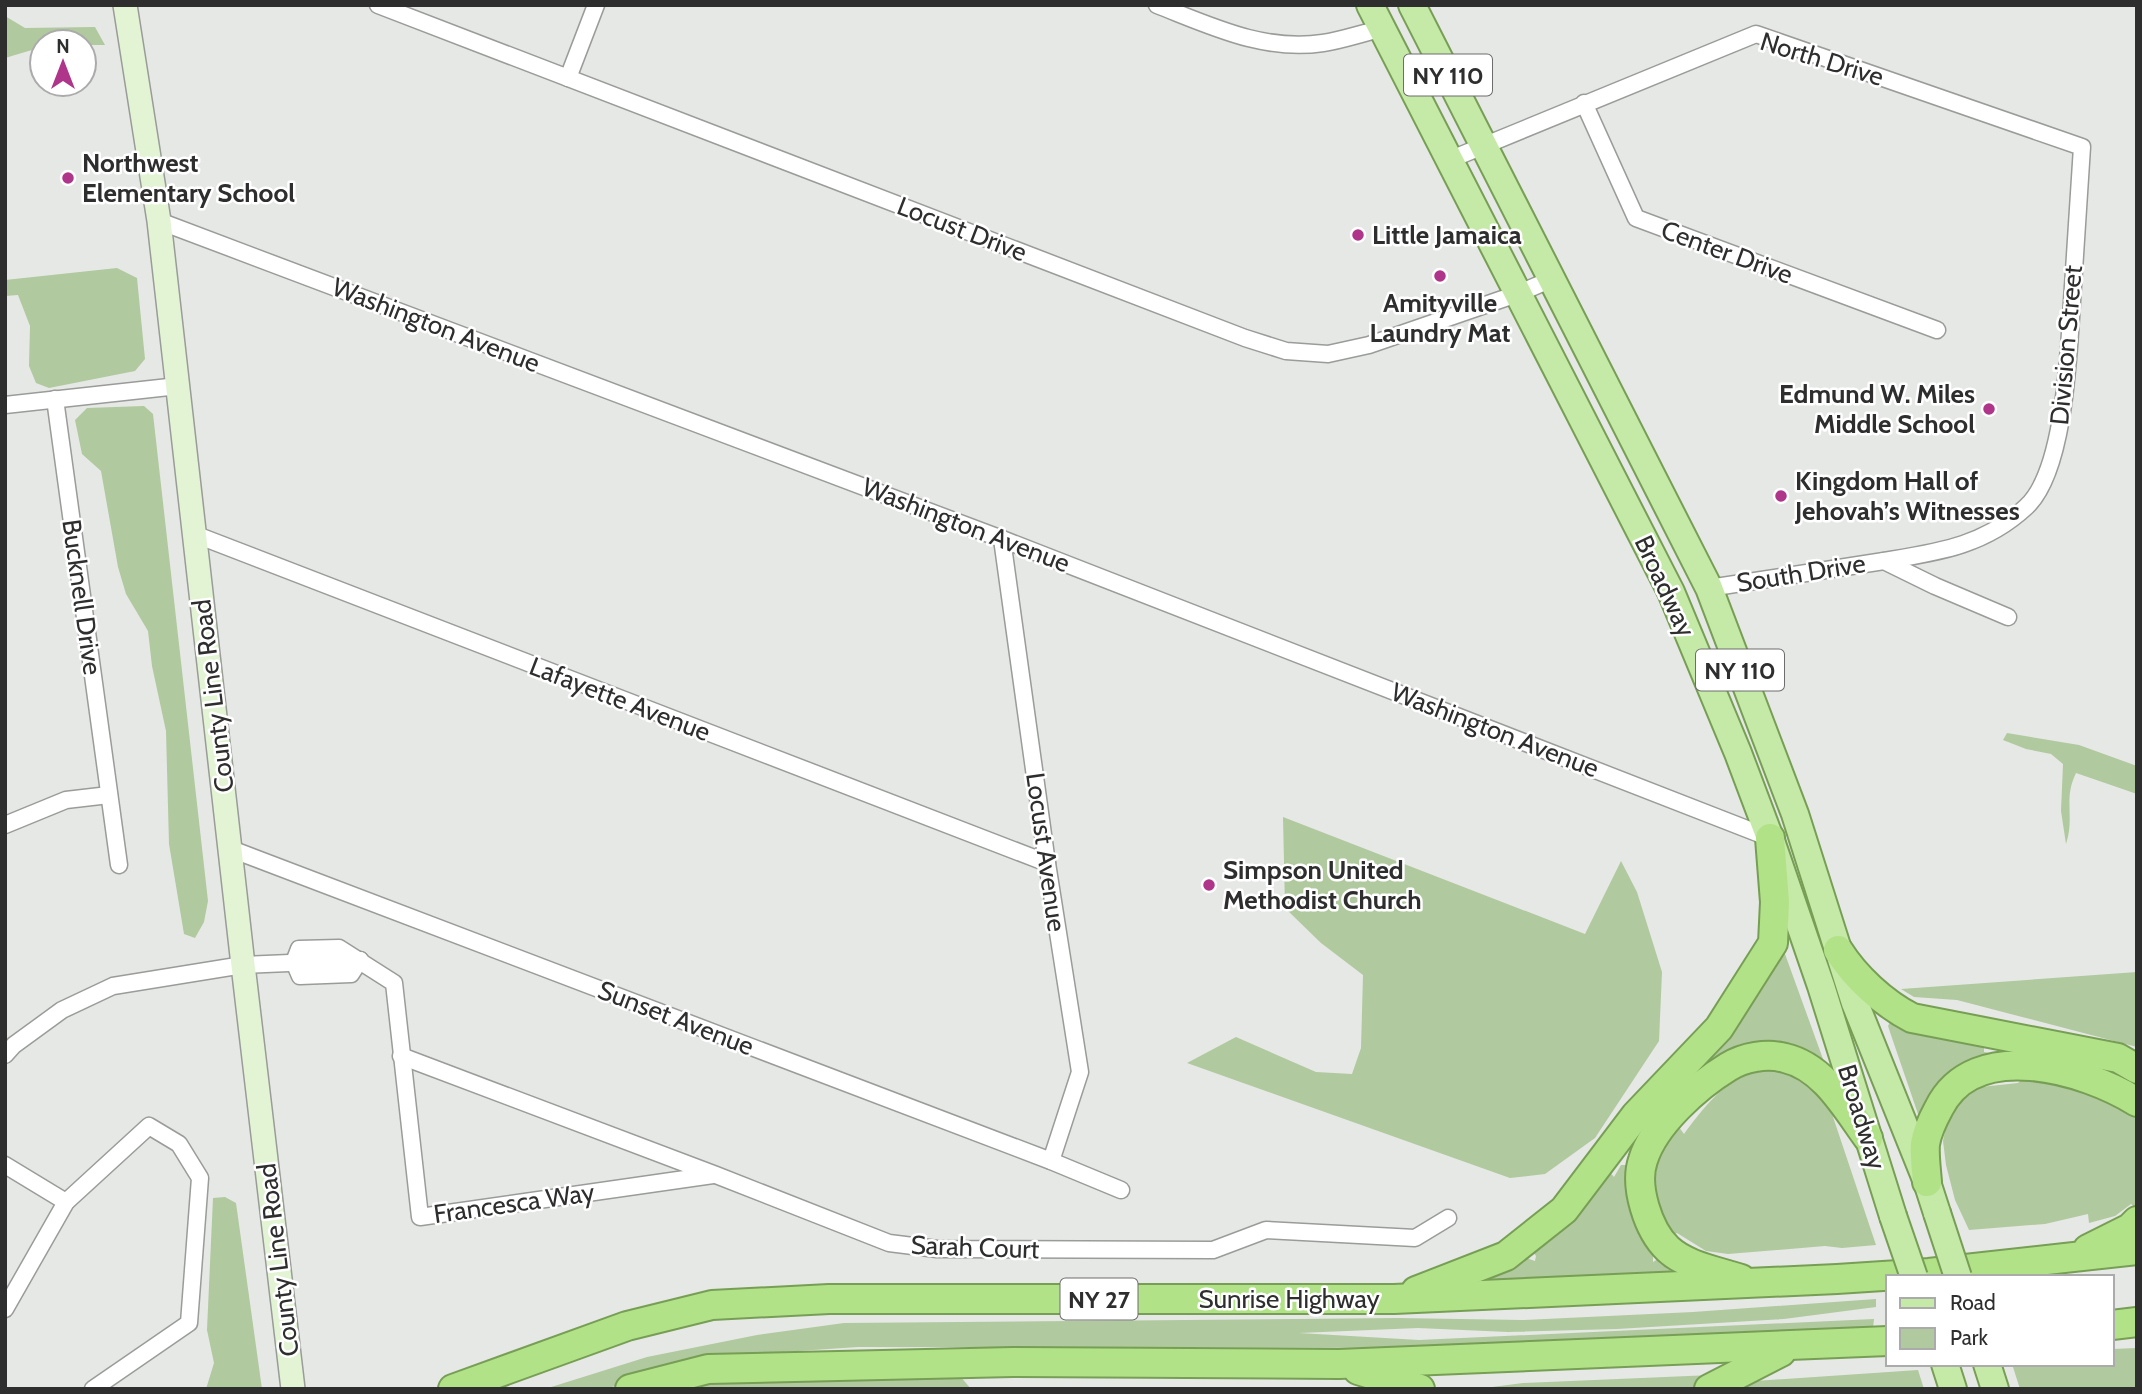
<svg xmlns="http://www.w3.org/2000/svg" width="2142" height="1394" font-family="Cabin,sans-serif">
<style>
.green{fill:#b0c99e}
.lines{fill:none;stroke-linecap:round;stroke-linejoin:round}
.minor-casing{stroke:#9a9c99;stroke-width:19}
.secondary-casing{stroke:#9a9c99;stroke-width:26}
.primary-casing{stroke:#779e55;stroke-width:30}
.trunk-casing{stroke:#779e55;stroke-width:32}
.minor{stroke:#fff;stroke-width:16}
.secondary{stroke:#e2f4d3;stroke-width:23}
.primary{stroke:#c5e9a6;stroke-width:26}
.trunk{stroke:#b2e288;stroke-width:28}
.primary-bridge-casing{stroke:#779e55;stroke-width:30;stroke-linecap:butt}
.primary-bridge{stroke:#c5e9a6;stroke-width:26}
.poi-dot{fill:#ae3589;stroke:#fff;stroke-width:2.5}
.labels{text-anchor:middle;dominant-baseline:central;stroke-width:5;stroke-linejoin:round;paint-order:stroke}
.shield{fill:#fff;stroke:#6c6d6c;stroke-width:2}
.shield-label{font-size:24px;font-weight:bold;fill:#2d2e2d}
.street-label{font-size:26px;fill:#2d2e2d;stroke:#fff}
.poi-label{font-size:26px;font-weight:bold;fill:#2d2e2d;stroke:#fff;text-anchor:start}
</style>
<rect width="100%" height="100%" fill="#e6e8e5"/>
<!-- green -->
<g class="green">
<path d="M5,16L25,28L95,27L105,45H84V42H42V47L5,58Z"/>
<path d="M117,268L137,278L145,359L135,371L49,388L36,383L29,366L30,326L18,295L5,296V280Z"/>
<path d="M144,406L153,414L208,901L204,922L195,938L184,934L169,844L166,731L152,666L148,631L126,594L118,567L101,471L82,454L75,420L87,408Z"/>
<path d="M2007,733L2079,745L2137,766V794L2076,773C2063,799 2075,817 2066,844L2061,811L2063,764L2051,754L2026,749L2003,740Z"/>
<path d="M1283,817L1585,934L1621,861L1637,892L1662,972L1659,1041L1595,1138L1545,1174L1510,1178L1187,1063L1236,1037L1316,1072L1352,1074L1361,1048L1363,975L1321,943L1285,908Z"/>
<path d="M1778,953L1785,954L1823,1059L1821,1063L1694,1074L1721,1049L1715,1041Z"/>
<path d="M2137,972V1047L1957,1000L1914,997L1901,989Z"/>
<path d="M1894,1020L1990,1043L1984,1046V1052L1996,1054C1959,1066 1939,1081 1921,1115L1918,1114L1892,1038L1888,1026L1890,1022Z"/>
<path d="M1779,1070C1802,1077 1813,1086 1829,1105L1876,1245L1842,1248L1825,1246L1728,1254L1706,1251L1677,1233L1668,1237L1650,1195L1659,1146L1676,1123L1684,1134C1701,1111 1726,1078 1756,1071C1763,1069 1771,1070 1779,1070Z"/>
<path d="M2027,1074L2103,1092L2137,1114V1209L2131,1204L2115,1216L2089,1223L2088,1214L2045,1224L1969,1230L1955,1200L1946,1165L1943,1141L1946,1126L1954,1106L1981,1087L2018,1083Z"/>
<path d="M1621,1165H1630L1653,1252V1262L1660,1258L1671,1268L1670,1271L1610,1277L1484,1281L1483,1278L1523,1257L1535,1261L1536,1256L1532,1250L1605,1167L1614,1177Z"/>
<path d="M225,1197L236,1203L262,1389H206L214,1363L207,1330L213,1198Z"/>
<path d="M1876,1299V1307L1784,1319L1617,1329L1508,1332L1418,1328L1299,1333L1419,1340L1874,1319L1873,1328L1455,1348L858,1347L783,1352L680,1369L604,1389L548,1388L647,1357L757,1335L844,1323L1398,1318L1522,1320L1693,1312Z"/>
<path d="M2137,1348V1389H2020L2012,1364H2112V1349Z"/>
<path d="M949,1363L971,1389H630Z"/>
<path d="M1918,1370L1924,1389H1734L1755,1381Z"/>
<path d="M1712,1375L1697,1389H1477L1523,1383Z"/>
</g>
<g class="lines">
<defs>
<g id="minor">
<path d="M378,5L1245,338L1286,351L1328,354L1369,345L1517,294L1552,279"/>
<path d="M1157,5C1211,26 1264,52 1323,43C1343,40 1362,33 1381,29"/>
<path d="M568,78L596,5"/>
<path d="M1584,103L1636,218L1937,330"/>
<path d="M1449,160L1756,34L2082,147C2079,194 2076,240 2073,286C2069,340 2067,470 2026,507C1984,546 1938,552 1884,561"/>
<path d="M159,221L1002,539L1770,838"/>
<path d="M55,399L119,865"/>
<path d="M5,405L178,386"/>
<path d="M194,534L1047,863"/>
<path d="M1002,539L1047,863L1080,1072L1051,1161"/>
<path d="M1709,588L1884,561L1935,586L2008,617"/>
<path d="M5,825L66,800L109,795"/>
<path d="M231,849L1051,1161L1121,1190"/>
<path d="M360,960L351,974L300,976L294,962L299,949L339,948L394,983L420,1217L713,1175"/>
<path d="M5,1055L14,1045L62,1010L113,986L243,965L360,960"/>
<path d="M401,1056L716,1175L889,1243L937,1249L1213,1250L1266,1230L1415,1238L1448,1218"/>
<path d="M5,1165L66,1202"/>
<path d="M5,1309L66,1202L149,1126L179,1144L200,1178L189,1323L93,1389"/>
</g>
<path id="secondary" d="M125,5L159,221L243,965L293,1389"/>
<g id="primary">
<path d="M1370,5L1671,592L1738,753L1770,838L1821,986L1893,1216"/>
<path d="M1412,5L1709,588L1795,814L1855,1003L1927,1182L1937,1213"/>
<path d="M1945,1364L1953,1389"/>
<path d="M1987,1364L1995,1389"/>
</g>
<g id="trunk">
<path d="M1838,950C1855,977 1883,1003 1912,1018L2118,1058L2137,1069"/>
<path d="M1927,1182C1926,1169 1924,1156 1925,1144C1927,1131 1933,1119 1939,1108C1974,1037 2084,1069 2137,1102"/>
<path d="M2088,1249L2130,1228L2137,1221"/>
<path d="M1741,1279C1717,1271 1686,1266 1668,1249C1648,1230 1634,1186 1643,1160C1654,1124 1697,1086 1728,1067C1744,1057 1767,1053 1785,1058C1824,1067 1846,1108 1868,1138"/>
<path d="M1416,1291L1506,1256L1564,1210L1636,1115L1719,1028L1773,943L1775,902L1770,838"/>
<path d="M2112,1325L2137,1322"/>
<path d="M1358,1370L1420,1389"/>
<path d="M453,1389L627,1326L712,1305L829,1299H1394L1837,1279L1929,1273L2137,1250"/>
<path d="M630,1389L708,1369L1013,1362L1339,1364L1888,1341"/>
<path d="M1709,1389L1781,1352"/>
</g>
</defs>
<!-- minor casing -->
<use href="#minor" class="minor-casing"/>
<!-- secondary casing -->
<use href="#secondary" class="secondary-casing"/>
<!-- primary casing -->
<use href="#primary" class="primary-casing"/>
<!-- trunk casing -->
<use href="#trunk" class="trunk-casing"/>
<!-- minor -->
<use href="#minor" class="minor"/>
<!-- secondary -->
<use href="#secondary" class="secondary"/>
<!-- primary -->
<use href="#primary" class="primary"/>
<!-- trunk -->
<use href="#trunk" class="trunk"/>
<defs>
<g id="primary-bridge">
<path d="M1937,1213L1958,1277"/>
<path d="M1893,1216L1914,1277"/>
</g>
</defs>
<!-- primary-bridge casing -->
<use href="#primary-bridge" class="primary-bridge-casing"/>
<!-- primary-bridge -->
<use href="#primary-bridge" class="primary-bridge"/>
</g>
<!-- markers -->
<g class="poi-dot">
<circle cx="68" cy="178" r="7"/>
<circle cx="1358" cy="235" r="7"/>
<circle cx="1440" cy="276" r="7"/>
<circle cx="1989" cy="409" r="7"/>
<circle cx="1781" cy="496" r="7"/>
<circle cx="1209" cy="885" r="7"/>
</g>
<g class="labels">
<!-- shield labels -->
<g class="shield">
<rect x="1404" y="54.5" width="88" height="41" rx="5"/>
<rect x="1696" y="649.5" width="88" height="41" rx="5"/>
<rect x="1060.5" y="1278.5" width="77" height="41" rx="5"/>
</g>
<g class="shield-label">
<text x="1448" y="75">NY 110</text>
<text x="1740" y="670">NY 110</text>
<text x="1099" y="1299">NY 27</text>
</g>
<!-- street labels -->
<g class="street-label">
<text transform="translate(1822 59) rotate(17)">North Drive</text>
<text transform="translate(962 229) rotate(21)">Locust Drive</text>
<text transform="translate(1727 252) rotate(20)">Center Drive</text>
<text transform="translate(436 325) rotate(21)">Washington Avenue</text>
<text transform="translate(2066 345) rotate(-85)">Division Street</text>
<text transform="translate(966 525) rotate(21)">Washington Avenue</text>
<text transform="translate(1801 573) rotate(-9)">South Drive</text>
<text transform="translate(1665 586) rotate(65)">Broadway</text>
<text transform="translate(82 597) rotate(82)">Bucknell Drive</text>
<text transform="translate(213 696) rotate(-97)">County Line Road</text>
<text transform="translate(620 699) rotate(21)">Lafayette Avenue</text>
<text transform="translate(1495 730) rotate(21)">Washington Avenue</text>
<text transform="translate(1046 852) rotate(82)">Locust Avenue</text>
<text transform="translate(676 1018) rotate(21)">Sunset Avenue</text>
<text transform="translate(1862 1117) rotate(73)">Broadway</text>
<text transform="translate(514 1203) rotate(-8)">Francesca Way</text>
<text transform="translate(975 1247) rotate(2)">Sarah Court</text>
<text transform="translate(278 1260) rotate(-97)">County Line Road</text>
<text x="1289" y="1299">Sunrise Highway</text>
</g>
<!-- poi labels -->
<g class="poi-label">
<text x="82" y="163">Northwest<tspan x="82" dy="30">Elementary School</tspan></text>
<text x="1372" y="235">Little Jamaica</text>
<text x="1440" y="303" text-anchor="middle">Amityville<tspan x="1440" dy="30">Laundry Mat</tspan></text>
<text x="1975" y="394" text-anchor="end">Edmund W. Miles<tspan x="1975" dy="30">Middle School</tspan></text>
<text x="1795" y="481">Kingdom Hall of<tspan x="1795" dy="30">Jehovah’s Witnesses</tspan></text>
<text x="1223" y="870">Simpson United<tspan x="1223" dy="30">Methodist Church</tspan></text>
</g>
</g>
<!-- border -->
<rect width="2142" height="1394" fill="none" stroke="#2d2e2d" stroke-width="14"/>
<!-- legend -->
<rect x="1886" y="1275" width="228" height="91" fill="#ffffff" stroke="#ababab" stroke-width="2"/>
<rect x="1900" y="1298" width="35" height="10" fill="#c5e9a6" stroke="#ababab" stroke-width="2"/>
<text x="1950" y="1310" font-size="21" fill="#2d2e2d">Road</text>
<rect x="1900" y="1328" width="35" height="21" fill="#b0c99e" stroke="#ababab" stroke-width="2"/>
<text x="1950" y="1345" font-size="21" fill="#2d2e2d">Park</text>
<!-- north arrow -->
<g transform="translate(63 63)"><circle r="33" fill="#ffffff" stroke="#ababab" stroke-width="2"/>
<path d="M0-5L12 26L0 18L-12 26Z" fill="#ae3589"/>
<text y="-10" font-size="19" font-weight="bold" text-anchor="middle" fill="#2d2e2d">N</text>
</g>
</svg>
